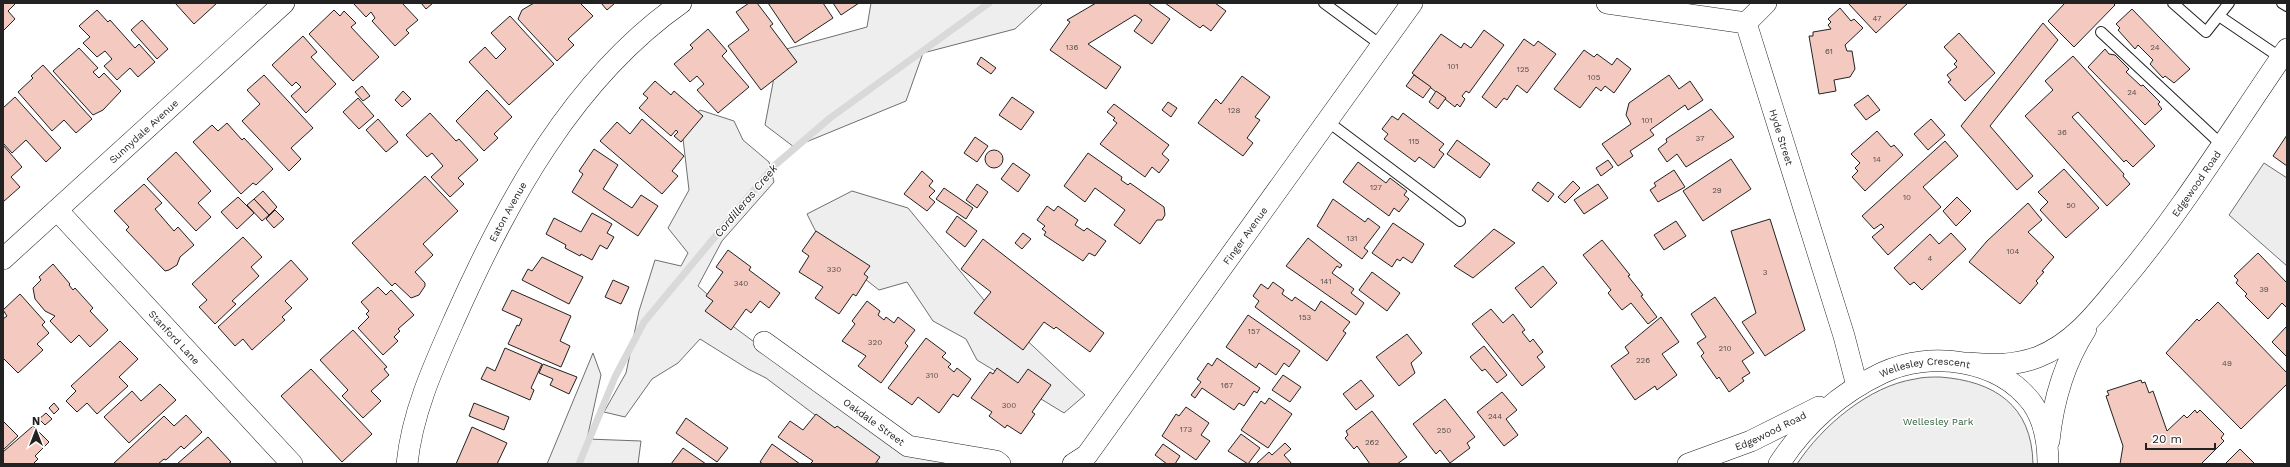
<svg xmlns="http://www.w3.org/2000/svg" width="2290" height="467" font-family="'Work Sans',sans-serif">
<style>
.green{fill:#eee;stroke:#6f6f6f}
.parking{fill:#ededed;stroke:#6f6f6f}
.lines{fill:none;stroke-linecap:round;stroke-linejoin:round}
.stream{stroke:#d9d9d9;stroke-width:7}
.building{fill:#f3c9c0;stroke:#222}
.service-casing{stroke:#222;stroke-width:12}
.minor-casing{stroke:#222;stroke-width:22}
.service{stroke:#fff;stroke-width:10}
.minor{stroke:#fff;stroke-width:21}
.labels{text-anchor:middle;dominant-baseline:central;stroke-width:3;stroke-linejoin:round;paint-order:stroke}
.number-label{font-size:8px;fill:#564c4a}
.street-label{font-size:10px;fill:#222;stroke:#fff}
.park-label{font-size:10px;fill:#2f5e38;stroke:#fff}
.water-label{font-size:11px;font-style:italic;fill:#222;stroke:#fff}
</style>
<rect width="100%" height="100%" fill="#fff"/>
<!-- green -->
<g class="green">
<path d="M871,3H1043L1015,29L923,53L906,101L794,147L765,125L779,51L867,27Z"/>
<path d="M700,110L734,121L743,140L769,162L774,182L722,241L698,286L717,303L734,327L855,417L958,464H880L766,378L748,369L700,339L678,363L652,379L625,417L604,412L626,373L639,311L655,260L681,266L688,253L668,228L689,190L682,130Z"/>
<path d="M852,191L908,208L984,300L1085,395L1064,413L977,360L966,339L933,321L907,282L879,290L823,246L807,214Z"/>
<path d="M593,353L601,375L587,439L641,441L638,464H547Z"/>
<path d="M1940,377C1994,381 2032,405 2033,464H1797C1822,426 1869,386 1915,379C1923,377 1931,377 1940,377Z"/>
</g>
<!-- parking -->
<path class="parking" d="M2264,163L2287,178V266L2229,215Z"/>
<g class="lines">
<!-- stream -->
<path class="stream" d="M579,464L615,377L644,322L774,166L830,118L989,3"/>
</g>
<!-- building -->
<g class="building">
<path d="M3,3H16L8,11L15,19L3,31Z"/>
<path d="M175,3H217L194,24Z"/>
<path d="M353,3H402L418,20L406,30L409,33L395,46L372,21L375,18L371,12L366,17Z"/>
<path d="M421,3H433L426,9Z"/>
<path d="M534,3H580L593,16L568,39L574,45L557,61L518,19L522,10Z"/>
<path d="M601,3H615L607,10Z"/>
<path d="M749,3H757L773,24L770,26L797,62L761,90L728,46L749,30L736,12Z"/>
<path d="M768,3H823L833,18L795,43Z"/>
<path d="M833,3H859L841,15Z"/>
<path d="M1096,3H1148L1170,19L1152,44L1134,31L1142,20L1135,15L1088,44L1121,67L1106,89L1050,50L1070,22L1067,20Z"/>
<path d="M1165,3H1215L1226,11L1211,31L1203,25L1200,28Z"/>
<path d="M1848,3H1908L1876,33Z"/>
<path d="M2065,3H2113L2115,5L2074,47L2048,21Z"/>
<path d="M1840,8L1851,21L1854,19L1863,28L1845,45L1847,51H1852L1855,69L1850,77L1834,80L1836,91L1819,94L1809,36H1813V32L1831,29L1828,25L1831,22L1828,19Z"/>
<path d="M2132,9L2190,69L2174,83L2165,76L2163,78L2150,64L2153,60L2138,45L2135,49L2118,30L2120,28L2116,24Z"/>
<path d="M97,10L108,22L110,20L135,48L139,44L155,62L138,77L130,68L117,80L104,66L112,59L105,51L97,57L83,43L90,37L79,26Z"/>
<path d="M334,10L340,16L344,11L356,23L351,27L379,57L353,81L309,34Z"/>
<path d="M510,16L554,64L509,105L469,62L485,47L496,59L506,49L491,33Z"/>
<path d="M142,20L168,49L157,59L131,30Z"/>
<path d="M2043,23L2058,40L1990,126L2033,176L2017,190L1961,126Z"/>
<path d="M708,29L727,51L722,56L749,87L718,113L697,90L704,84L697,76L690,82L674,64L693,48L690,45Z"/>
<path d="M1484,30L1504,45L1469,93L1466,91L1462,96L1465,99L1460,107L1457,104L1455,107L1412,73L1441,34L1461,48L1464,43L1471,48Z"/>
<path d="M1959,33L1995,73L1965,101L1948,82L1951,80L1947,75L1957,67L1954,64L1957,61L1944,47Z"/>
<path d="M303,36L317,52L311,57L336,84L306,113L291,96L301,87L296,82L292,86L272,65Z"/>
<path d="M1524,39L1534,46L1538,41L1556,54L1527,93L1517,85L1507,100L1504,98L1496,108L1482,97Z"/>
<path d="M79,48L98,68L93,72L99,78L104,73L121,91L103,110L93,115L53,71Z"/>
<path d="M2105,49L2109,54L2115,55L2129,69L2126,72L2141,86L2143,85L2160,102L2158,104L2162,109L2145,125L2088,67Z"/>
<path d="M1584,50L1594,57L1597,54L1612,65L1617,58L1631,69L1614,93L1605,86L1601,91L1596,87L1580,108L1554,89Z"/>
<path d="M2073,56L2155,146L2133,167L2126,160L2124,162L2078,112L2072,117L2124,174L2123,176L2130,184L2107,206L2025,116L2053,90L2045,81Z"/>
<path d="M981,57L996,68L991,74L977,64Z"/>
<path d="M43,65L92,119L76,133L64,120L52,131L18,92L33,78L31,76Z"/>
<path d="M264,75L313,128L291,148L301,159L289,171L242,121L260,104L247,90Z"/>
<path d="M1414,75L1431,87L1423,98L1406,86Z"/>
<path d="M1669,75L1679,89L1690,81L1703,100L1688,110L1685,105L1650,130L1654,135L1630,151L1633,156L1618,166L1602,144L1631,124L1626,115L1629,103Z"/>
<path d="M1242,76L1270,97L1255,117L1260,120L1247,138L1253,143L1243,156L1198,123L1216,99L1221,104Z"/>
<path d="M655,81L671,95L674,91L703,116L681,142L674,136L678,132L676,130L671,136L639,108L648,98L643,94Z"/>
<path d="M362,86L370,96L363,101L355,92Z"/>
<path d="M487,90L512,117L494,134L498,138L484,151L456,121Z"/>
<path d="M403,91L411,99L402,107L395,100Z"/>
<path d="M1436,91L1446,98L1438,109L1429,102Z"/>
<path d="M1868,95L1880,110L1866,120L1854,105Z"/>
<path d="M15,97L61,148L46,162L26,140L12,153L3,143V108Z"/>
<path d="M1012,97L1034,112L1021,130L999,115Z"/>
<path d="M358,98L374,116L359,129L343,112Z"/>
<path d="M1168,102L1177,108L1171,117L1162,110Z"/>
<path d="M1114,104L1169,145L1162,154L1169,160L1159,173L1152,167L1145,177L1100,144L1117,123L1113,120L1115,118L1107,112Z"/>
<path d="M1711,109L1734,137L1686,167L1677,154L1667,162L1658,149L1667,142L1666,139Z"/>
<path d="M430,113L456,141L459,139L478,160L458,178L464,184L450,197L431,177L443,166L432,153L427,157L406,135Z"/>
<path d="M1403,113L1444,144L1439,150L1444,154L1434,168L1419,157L1415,162L1384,139L1388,134L1382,129L1392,116L1398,120Z"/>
<path d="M378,119L398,142L386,152L366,130Z"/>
<path d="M642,119L684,156L672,171L678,176L662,194L600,141L617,122L630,134Z"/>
<path d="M1931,119L1945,135L1928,150L1914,134Z"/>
<path d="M227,123L242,140L244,138L273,169L256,185L253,183L241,194L193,142L212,125L218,131Z"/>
<path d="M1877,131L1891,147L1894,145L1903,155L1865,191L1852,177L1858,171L1855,168L1860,163L1851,154Z"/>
<path d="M2287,135V166L2273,156Z"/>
<path d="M975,137L988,146L977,162L964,153Z"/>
<path d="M1457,140L1490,164L1480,178L1447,154Z"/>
<path d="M1945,141L1958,156L1923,187L1941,207L1888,255L1872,237L1884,227L1881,224L1874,229L1862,216Z"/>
<path d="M3,145L22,167L11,177L20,187L3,202Z"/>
<path d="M594,149L618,165L603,189L632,208L641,195L658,206L638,236L572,192L583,174L579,171Z"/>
<circle cx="994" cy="159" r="9"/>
<path d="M176,152L211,191L198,203L211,217L196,231L147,179Z"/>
<path d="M1088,153L1122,177L1121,180L1128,185L1130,183L1164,207L1165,215L1162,220H1157L1140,244L1114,225L1125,210L1095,188L1085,202L1064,186Z"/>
<path d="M1731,159L1751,189L1703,221L1683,191Z"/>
<path d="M1608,160L1613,167L1601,176L1596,168Z"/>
<path d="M1358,162L1386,183L1390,178L1407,191L1404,195L1409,199L1399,212L1394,208L1389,216L1343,182Z"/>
<path d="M1013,163L1030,175L1018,192L1001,179Z"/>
<path d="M2064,169L2099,208L2066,238L2040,210L2048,202L2038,192Z"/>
<path d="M1674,170L1685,187L1658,202L1650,190L1656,186L1654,183Z"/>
<path d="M922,171L933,181L929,186L935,191L929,197L935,202L927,211L904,194Z"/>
<path d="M425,176L458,211L423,244L433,255L415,272L425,283V286L419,295L411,298L395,283L392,286L352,243Z"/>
<path d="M1573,181L1580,188L1565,203L1558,197Z"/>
<path d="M1538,182L1554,194L1548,202L1532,190Z"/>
<path d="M144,184L162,203L155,209L174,231L178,227L194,245L180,257L177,265L169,270L165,271L126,230L129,227L114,211Z"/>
<path d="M977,184L988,192L977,208L966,200Z"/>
<path d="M1598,184L1608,198L1584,214L1574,200Z"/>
<path d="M944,188L973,208L966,219L936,199Z"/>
<path d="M263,191L277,207L269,215L254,199Z"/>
<path d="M238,197L254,213L237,229L221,212Z"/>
<path d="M1957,197L1971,211L1956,226L1943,211Z"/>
<path d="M254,199L269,215L262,221L247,205Z"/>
<path d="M1333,199L1365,222L1368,218L1380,227L1364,248L1368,251L1362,259L1317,226Z"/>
<path d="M2028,203L2042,220L2028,232L2054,257L2042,271L2044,272L2036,281L2038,283L2020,304L1969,262L1987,241Z"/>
<path d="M1047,206L1054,211L1058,206L1078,220L1075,225L1084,231L1087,228L1106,241L1095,256L1089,253L1083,261L1044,235L1046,232L1042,229L1045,226L1037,220Z"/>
<path d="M275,210L284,219L274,228L266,219Z"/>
<path d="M592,213L612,224L607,233L614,237L607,249L600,245L592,260L581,254L580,256L565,248L566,245L546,234L554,218L581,232Z"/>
<path d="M957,216L977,231L965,247L946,232Z"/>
<path d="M1770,219L1805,330L1765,356L1742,322L1756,313L1731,231Z"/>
<path d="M1676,221L1686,236L1664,250L1654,235Z"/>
<path d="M1393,223L1424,244L1412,263L1403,257L1400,261L1397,259L1392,267L1372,253Z"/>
<path d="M1494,229L1515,243L1473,278L1454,266Z"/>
<path d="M816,231L870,266L864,274L868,277L856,296L853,294L839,314L815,298L823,287L799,272L809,256L802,251Z"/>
<path d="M1023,233L1031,239L1022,249L1015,243Z"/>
<path d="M1951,233L1966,249L1922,290L1914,282L1910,285L1894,268L1930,234L1939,244Z"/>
<path d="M243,237L262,257L251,267L259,276L232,301L236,304L215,324L199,307L207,300L192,284Z"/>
<path d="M1308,238L1342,265L1340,268L1337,266L1332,273L1354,289L1351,293L1364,303L1356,315L1286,266Z"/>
<path d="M983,239L1104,333L1090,352L1056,327L1054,329L1044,322L1023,350L974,313L991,292L961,269Z"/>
<path d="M1602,240L1630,275L1628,276L1643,295L1641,296L1657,317L1648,324L1631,303L1622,310L1608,293L1611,290L1583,255Z"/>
<path d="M728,250L751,267L749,270L780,293L769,308L760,301L751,313L746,309L731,330L705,311L713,301L706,296L723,272L716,267Z"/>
<path d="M2258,253L2287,283V308L2282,303L2268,319L2245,296L2247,294L2236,283L2238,280L2234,276Z"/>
<path d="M542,257L583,277L569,304L522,280L528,269L532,271Z"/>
<path d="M291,260L308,279L285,301L292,308L282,317L285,320L252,350L243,339L235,346L218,327Z"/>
<path d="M53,264L70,284L69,285L73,290L75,288L93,308L90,311L108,330L90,347L79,335L71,343L50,321L55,316L45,311L35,299L33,288L41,280L39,277Z"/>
<path d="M1543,266L1557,283L1531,308L1515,288Z"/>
<path d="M1372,272L1400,293L1387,311L1359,290Z"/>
<path d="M613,280L629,287L621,304L605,297Z"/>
<path d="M1273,282L1284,290L1282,294L1292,301L1295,297L1315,311L1321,301L1350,322L1343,331L1346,333L1327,361L1255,307L1259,301L1253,296L1261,284L1268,289Z"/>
<path d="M378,287L386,295L391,290L414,315L398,329L400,331L394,337L398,341L383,355L358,328L369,317L366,314L369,311L361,302Z"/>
<path d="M512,290L571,316L560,341L570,346L561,367L508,344L517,325L519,326L522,319L502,310Z"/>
<path d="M20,294L45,322L42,325L49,333L37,344L43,350L18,373L3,358V319L7,316L3,310Z"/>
<path d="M1715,297L1754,353L1742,361L1750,373L1742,378L1744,381L1729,392L1719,377L1717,379L1701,356L1704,353L1697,343L1706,337L1691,314Z"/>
<path d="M867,301L880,311L878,315L884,320L886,317L894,323L898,317L915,330L905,343L908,346L881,383L858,366L866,356L842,341L855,324L852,321Z"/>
<path d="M2218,302L2287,373V384L2241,429L2166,353L2197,319L2199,321Z"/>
<path d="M1491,309L1503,323L1513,314L1525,330L1522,332L1530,342L1533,339L1543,352L1537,357L1545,367L1522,386L1472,324Z"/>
<path d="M1248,315L1300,351L1289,367L1284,363L1276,375L1259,363L1256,368L1226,347Z"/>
<path d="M1661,317L1679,342L1662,354L1677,375L1657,390L1655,386L1635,400L1611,366L1629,353L1625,347Z"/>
<path d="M2286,327L2287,328V357L2272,342Z"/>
<path d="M353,330L387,367L384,369L389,375L371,391L381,401L363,418L342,396L348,390L320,360Z"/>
<path d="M1407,334L1422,353L1411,363L1415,373L1399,386L1376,357Z"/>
<path d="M926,338L946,353L942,357L951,364L948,367L954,372L957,368L971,379L958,397L953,394L939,413L918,397L912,405L888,388Z"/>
<path d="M120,341L138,359L119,377L128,386L97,414L87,403L77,412L66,401L76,391L71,386Z"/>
<path d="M1484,346L1507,375L1497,383L1485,369L1482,371L1470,357Z"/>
<path d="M505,348L542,364L531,388L534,390L530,400L481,379L487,367L495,371Z"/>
<path d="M1217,358L1260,388L1257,393L1254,391L1244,406L1239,403L1234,410L1202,388L1195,398L1191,395L1201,382L1197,379L1208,363L1212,366Z"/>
<path d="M543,364L577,377L569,394L550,385L553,379L539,373Z"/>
<path d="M997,368L1018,383L1028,369L1051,385L1032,412L1035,414L1021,434L1007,425L1005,428L989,416L992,412L971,398L990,372L993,374Z"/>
<path d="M311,369L372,434L342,462L281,396Z"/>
<path d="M1283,375L1301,387L1290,402L1272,390Z"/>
<path d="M1361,380L1374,396L1356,410L1343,394Z"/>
<path d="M2141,380L2142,383L2145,382L2149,393L2153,391L2167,431L2184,415L2187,418L2195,410L2197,413L2200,410L2224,434L2221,438L2224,441L2201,464H2120L2123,446L2106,396L2109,395L2107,391Z"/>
<path d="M160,384L176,400L129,443L104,417L132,391L141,401Z"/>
<path d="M1502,392L1517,410L1506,419L1518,435L1504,446L1477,412Z"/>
<path d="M1269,398L1292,414L1268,448L1241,430L1261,401L1265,404Z"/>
<path d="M1445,399L1475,437L1467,443L1470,448L1450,463L1440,450L1436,454L1413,424Z"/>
<path d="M54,403L59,409L54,414L49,408Z"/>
<path d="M474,403L509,417L504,430L469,416Z"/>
<path d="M1186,407L1209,423L1201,435L1210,441L1196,460L1162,436L1176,414L1179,416Z"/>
<path d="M1372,411L1407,457L1397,464H1370L1357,446L1354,449L1345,438L1348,435L1346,431Z"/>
<path d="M46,413L52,419L45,425L39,419Z"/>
<path d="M816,414L835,428L837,426L880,457L875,464H810L813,461L778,437L790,421L803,430Z"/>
<path d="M186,415L202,432L184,449L181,446L166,460L164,459L158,464H113L164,416L174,426Z"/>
<path d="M686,418L728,448L717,462L676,433Z"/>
<path d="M3,421L18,436L3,450Z"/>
<path d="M33,426L49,442L35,456L38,459L33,464H3V452Z"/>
<path d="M472,427L507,443L497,464H456Z"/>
<path d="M1241,434L1260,448L1248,464L1228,451Z"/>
<path d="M208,437L231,462L228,464H177Z"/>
<path d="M1285,443L1291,449L1284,455L1292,464H1256L1269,452L1272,455Z"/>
<path d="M772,444L800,464H763L760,462Z"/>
<path d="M1163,444L1180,456L1175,464H1167L1155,455Z"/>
<path d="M683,448L706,464H671Z"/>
<path d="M2240,449L2255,464H2225Z"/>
</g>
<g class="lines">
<defs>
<g id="service">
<path d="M1324,3L1381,45"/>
<path d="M2173,3L2206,32L2229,3"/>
<path d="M2282,3L2287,6"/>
<path d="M2219,16L2281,58"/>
<path d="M2101,32L2223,146"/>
<path d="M1327,121L1460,221"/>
</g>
<g id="minor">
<path id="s1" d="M1607,3L1746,23L1844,336L1857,386"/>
<path d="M1746,23L1766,3"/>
<path id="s2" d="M57,210L292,464"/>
<path id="s3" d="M3,259L284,3"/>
<path id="s4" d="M764,342L908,446L996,461L1000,464"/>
<path id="s5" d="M1967,363C1992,365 2014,366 2038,357C2074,343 2097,312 2121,283C2183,210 2232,128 2287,49"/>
<path d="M2049,441C2053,402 2064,363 2086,329"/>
<path id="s6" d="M407,464C412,413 434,365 455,318C507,201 573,79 681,3"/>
<path id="s7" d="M1073,464L1087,455L1412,3"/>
<path id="s8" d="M1688,464L1751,441L1819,407"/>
<path id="s9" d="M1779,464C1804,425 1840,393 1882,373C1930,350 1999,359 2032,403C2044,420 2048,444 2048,464"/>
</g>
</defs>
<!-- service casing -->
<use href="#service" class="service-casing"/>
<!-- minor casing -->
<use href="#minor" class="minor-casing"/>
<!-- service -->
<use href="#service" class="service"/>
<!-- minor -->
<use href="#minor" class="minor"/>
</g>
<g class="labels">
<!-- number labels -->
<g class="number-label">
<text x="1877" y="18">47</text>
<text x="1072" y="47">136</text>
<text x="2155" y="47">24</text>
<text x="1829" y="51">61</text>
<text x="1453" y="66">101</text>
<text x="1523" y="69">125</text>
<text x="1594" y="77">105</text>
<text x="2132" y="92">24</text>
<text x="1234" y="110">128</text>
<text x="1647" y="120">101</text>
<text x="2062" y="132">36</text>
<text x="1700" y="138">37</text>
<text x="1414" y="141">115</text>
<text x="1877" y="159">14</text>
<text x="1376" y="187">127</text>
<text x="1717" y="190">29</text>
<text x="1907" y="197">10</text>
<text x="2071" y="205">50</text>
<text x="1352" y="238">131</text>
<text x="2013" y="251">104</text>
<text x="1930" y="258">4</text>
<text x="834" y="269">330</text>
<text x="1765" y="272">3</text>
<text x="1326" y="281">141</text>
<text x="741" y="283">340</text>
<text x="2264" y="289">39</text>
<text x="1305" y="317">153</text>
<text x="1254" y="331">157</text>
<text x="875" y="342">320</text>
<text x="1725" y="348">210</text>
<text x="1643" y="360">226</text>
<text x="2227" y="363">49</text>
<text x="932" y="375">310</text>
<text x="1227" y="385">167</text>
<text x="1009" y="405">300</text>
<text x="1495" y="416">244</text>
<text x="1186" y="429">173</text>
<text x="1444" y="430">250</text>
<text x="1372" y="442">262</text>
</g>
<!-- street labels -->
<g class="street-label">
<text stroke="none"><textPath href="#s3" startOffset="190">Sunnydale Avenue</textPath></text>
<text stroke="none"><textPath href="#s1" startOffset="260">Hyde Street</textPath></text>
<text stroke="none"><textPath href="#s5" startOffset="309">Edgewood Road</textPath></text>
<text stroke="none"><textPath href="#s6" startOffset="273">Eaton Avenue</textPath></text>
<text stroke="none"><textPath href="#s7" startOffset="287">Finger Avenue</textPath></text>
<text stroke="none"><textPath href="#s2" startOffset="173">Stanford Lane</textPath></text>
<text stroke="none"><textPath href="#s9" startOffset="183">Wellesley Crescent</textPath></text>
<text stroke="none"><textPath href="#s4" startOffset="136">Oakdale Street</textPath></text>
<text stroke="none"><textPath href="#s8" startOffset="89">Edgewood Road</textPath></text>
</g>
<!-- park labels -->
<g class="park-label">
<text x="1938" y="421">Wellesley Park</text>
</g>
<!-- water labels -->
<g class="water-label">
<text transform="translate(746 201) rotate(-50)">Cordilleras Creek</text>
</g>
</g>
<!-- border -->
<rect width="2290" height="467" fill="none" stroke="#222222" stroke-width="8"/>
<!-- north arrow -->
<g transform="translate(36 431)" stroke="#ffffff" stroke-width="3" paint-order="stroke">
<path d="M0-3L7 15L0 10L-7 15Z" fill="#222222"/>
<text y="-6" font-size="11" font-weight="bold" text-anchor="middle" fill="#222222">N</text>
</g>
<!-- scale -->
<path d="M2146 443v6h69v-6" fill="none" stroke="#222222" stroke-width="2"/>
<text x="2152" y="443" font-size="12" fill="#222222" stroke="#ffffff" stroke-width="3" paint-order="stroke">20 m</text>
</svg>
